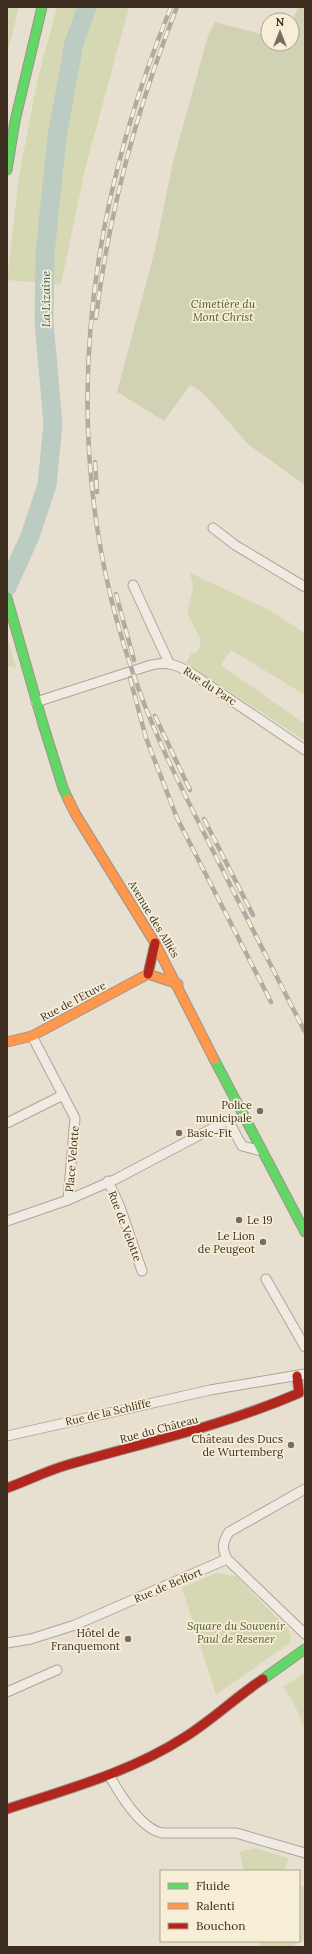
<svg xmlns="http://www.w3.org/2000/svg" width="312" height="1954" font-family="Lora,serif">
<style>
.green{fill:#d6d7b3}
.cemetery{fill:#d1d1b3}
.lines{fill:none;stroke-linecap:round;stroke-linejoin:round}
.river{stroke:#bcccc2;stroke-width:19}
.street-casing{stroke:#ada599;stroke-width:11}
.fast-casing{stroke:#9c958a;stroke-width:11}
.slow-casing{stroke:#9c958a;stroke-width:11}
.jam-casing{stroke:#9c958a;stroke-width:11}
.street{stroke:#efebe3;stroke-width:9}
.fast{stroke:#63d668;stroke-width:9}
.slow{stroke:#ff974d;stroke-width:9}
.jam{stroke:#b3261e;stroke-width:9}
.rail-casing{stroke:#afaaa2;stroke-width:4.5}
.rail{stroke:#f7eed8;stroke-width:3;stroke-dasharray:9;stroke-linecap:butt}
.poi-dot{fill:#786c5e;stroke:#f7eed8;stroke-width:1.5}
.labels{text-anchor:middle;dominant-baseline:central;stroke-width:3.5;stroke-linejoin:round;paint-order:stroke}
.park-label{font-size:11px;font-style:italic;fill:#4d5a26;stroke:#f7eed8}
.street-label{font-size:11px;fill:#3d2e20;stroke:#f7eed8}
.poi-label{font-size:11px;fill:#3d2e20;stroke:#f7eed8;text-anchor:end}
.water-label{font-size:12px;font-style:italic;fill:#2f5d5a;stroke:#f7eed8}
</style>
<rect width="100%" height="100%" fill="#e7e0d1"/>
<!-- green -->
<g class="green">
<path d="M7,7H19L7,55Z"/>
<path d="M57,7H129L85,169L61,285L7,280L19,176L38,78Z"/>
<path d="M190,573L267,609L305,633V695L231,650L221,665L305,724V741L186,663L191,654L198,651L201,640L187,612L193,588Z"/>
<path d="M7,637L16,668L7,666Z"/>
<path d="M216,1573L236,1576L289,1630L291,1642L216,1695L182,1588Z"/>
<path d="M305,1673V1730L293,1701L283,1687Z"/>
<path d="M254,1848L288,1858L285,1871H244L240,1852Z"/>
<path d="M299,1885L305,1887V1940L290,1947H260L258,1941H299Z"/>
</g>
<!-- cemetery -->
<path class="cemetery" d="M298,7H305V485L249,445L202,392L190,385L164,421L117,392L155,250L173,162L208,36L215,22L268,36V44H292V21Z"/>
<g class="lines">
<!-- river -->
<path class="river" d="M7,587L30,536L47,485L53,424L44,322L45,253L57,137L74,43L87,7"/>
<defs>
<g id="street">
<path d="M213,528L235,545L305,587"/>
<path d="M133,585L169,663"/>
<path d="M36,702L151,665C167,661 177,665 191,673L305,750"/>
<path d="M32,1036L75,1118L68,1200"/>
<path d="M7,1123L63,1095"/>
<path d="M108,1181L120,1207L142,1271"/>
<path d="M7,1221L68,1200L116,1179L228,1120L242,1146L262,1151"/>
<path d="M266,1279L305,1347"/>
<path d="M7,1436L210,1390L305,1374"/>
<path d="M305,1489L229,1532C222,1543 222,1549 227,1559L305,1634"/>
<path d="M7,1643L31,1639L75,1625L227,1559"/>
<path d="M7,1692L57,1670"/>
<path d="M109,1775C119,1793 141,1829 162,1833H236L305,1853"/>
</g>
<g id="fast">
<path d="M7,170L15,121L42,7"/>
<path d="M7,598L43,724L63,788L68,799"/>
<path d="M214,1059L305,1232"/>
<path d="M263,1679L305,1649"/>
</g>
<g id="slow">
<path d="M68,799L76,815L155,943L214,1059"/>
<path d="M7,1042L32,1036L148,974L178,984"/>
</g>
<g id="jam">
<path d="M148,974L155,943"/>
<path d="M7,1488C27,1481 46,1471 67,1465C146,1442 223,1426 299,1393L297,1376"/>
<path d="M7,1809C68,1789 131,1772 185,1737C212,1720 236,1697 263,1679"/>
</g>
</defs>
<!-- street casing -->
<use href="#street" class="street-casing"/>
<!-- fast casing -->
<use href="#fast" class="fast-casing"/>
<!-- slow casing -->
<use href="#slow" class="slow-casing"/>
<!-- jam casing -->
<use href="#jam" class="jam-casing"/>
<!-- street -->
<use href="#street" class="street"/>
<!-- fast -->
<use href="#fast" class="fast"/>
<!-- slow -->
<use href="#slow" class="slow"/>
<!-- jam -->
<use href="#jam" class="jam"/>
<defs>
<g id="rail">
<path d="M171,7C80,229 55,461 139,690C160,748 189,803 216,857C246,916 275,974 305,1032"/>
<path d="M96,318C109,211 137,108 177,7"/>
<path d="M95,462L97,492"/>
<path d="M116,594L134,660"/>
<path d="M130,678L146,738L177,818L271,1002"/>
<path d="M155,716L190,790"/>
<path d="M204,819L253,915"/>
</g>
</defs>
<!-- rail casing -->
<use href="#rail" class="rail-casing"/>
<!-- rail -->
<use href="#rail" class="rail"/>
</g>
<!-- markers -->
<g class="poi-dot">
<circle cx="260" cy="1111" r="4"/>
<circle cx="179" cy="1133" r="4"/>
<circle cx="239" cy="1220" r="4"/>
<circle cx="263" cy="1242" r="4"/>
<circle cx="291" cy="1445" r="4"/>
<circle cx="128" cy="1639" r="4"/>
</g>
<g class="labels">
<!-- park labels -->
<g class="park-label">
<text x="223" y="304">Cimetière du<tspan x="223" dy="13">Mont Christ</tspan></text>
<text x="236" y="1626">Square du Souvenir<tspan x="236" dy="13">Paul de Resener</tspan></text>
</g>
<!-- street labels -->
<g class="street-label">
<text transform="translate(210 686) rotate(33)">Rue du Parc</text>
<text transform="translate(154 919) rotate(59)">Avenue des Alliés</text>
<text transform="translate(73 1001) rotate(-28)">Rue de l'Etuve</text>
<text transform="translate(72 1159) rotate(-85)">Place Velotte</text>
<text transform="translate(125 1226) rotate(69)">Rue de Velotte</text>
<text transform="translate(108 1412) rotate(-13)">Rue de la Schliffe</text>
<text transform="translate(159 1429) rotate(-15)">Rue du Château</text>
<text transform="translate(168 1585) rotate(-23)">Rue de Belfort</text>
</g>
<!-- poi labels -->
<g class="poi-label">
<text x="252" y="1105">Police<tspan x="252" dy="13">municipale</tspan></text>
<text x="187" y="1133" text-anchor="start">Basic-Fit</text>
<text x="247" y="1220" text-anchor="start">Le 19</text>
<text x="255" y="1236">Le Lion<tspan x="255" dy="13">de Peugeot</tspan></text>
<text x="283" y="1439">Château des Ducs<tspan x="283" dy="13">de Wurtemberg</tspan></text>
<text x="120" y="1633">Hôtel de<tspan x="120" dy="13">Franquemont</tspan></text>
</g>
<!-- water labels -->
<g class="water-label">
<text transform="translate(45 299) rotate(-90)">La Lizaine</text>
</g>
</g>
<!-- border -->
<rect width="312" height="1954" fill="none" stroke="#3d2e20" stroke-width="16"/>
<!-- legend -->
<rect x="160" y="1870" width="140" height="72" fill="#f7eed8" stroke="#ada18e"/>
<rect x="168" y="1883" width="20" height="6" fill="#63d668" stroke="#ada18e"/>
<text x="196" y="1890" font-size="12" fill="#3d2e20">Fluide</text>
<rect x="168" y="1903" width="20" height="6" fill="#ff974d" stroke="#ada18e"/>
<text x="196" y="1910" font-size="12" fill="#3d2e20">Ralenti</text>
<rect x="168" y="1923" width="20" height="6" fill="#b3261e" stroke="#ada18e"/>
<text x="196" y="1930" font-size="12" fill="#3d2e20">Bouchon</text>
<!-- north arrow -->
<g transform="translate(280 32)"><circle r="19" fill="#f7eed8" stroke="#ada18e"/>
<path d="M0-3L7 15L0 10L-7 15Z" fill="#786c5e"/>
<text y="-6" font-size="11" font-weight="bold" text-anchor="middle" fill="#3d2e20">N</text>
</g>
</svg>
